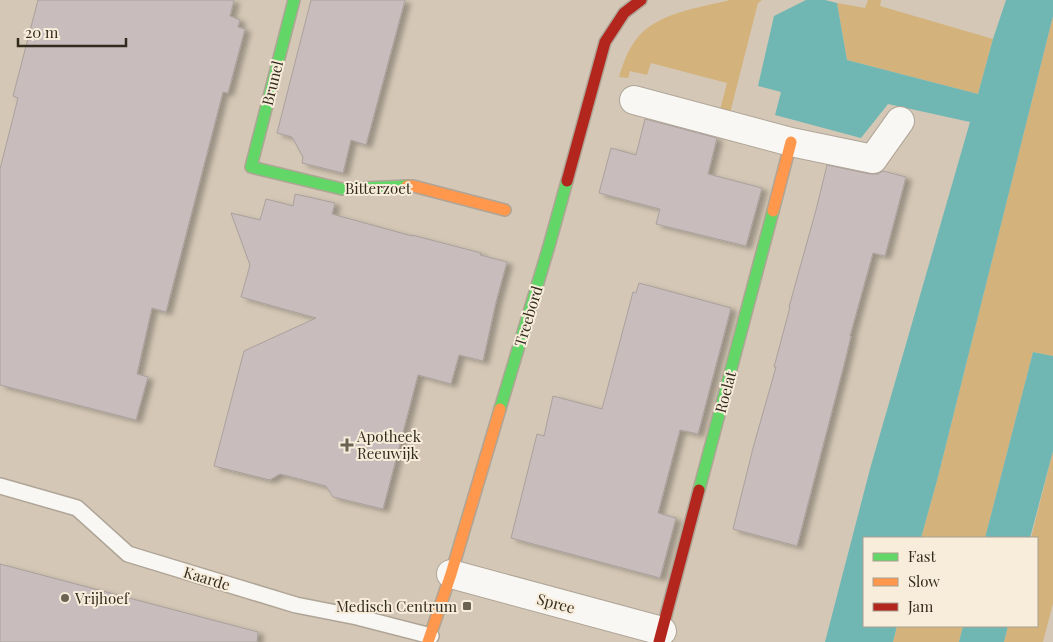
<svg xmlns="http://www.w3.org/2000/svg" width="1053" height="642" font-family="'Playfair Display',serif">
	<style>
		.green { fill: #d3b27b }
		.water { fill: #70b7b4 }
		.building { fill: #c8bdbc; stroke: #aaa09d; filter: url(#shadow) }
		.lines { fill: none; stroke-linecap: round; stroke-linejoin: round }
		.lane-casing { stroke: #afa597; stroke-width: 18 }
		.street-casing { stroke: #afa597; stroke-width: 30 }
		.fast-casing { stroke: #afa597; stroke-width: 14 }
		.slow-casing { stroke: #afa597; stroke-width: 14 }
		.jam-casing { stroke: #afa597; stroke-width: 14 }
		.lane { stroke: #f9f7f4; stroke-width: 15 }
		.street { stroke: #f9f7f4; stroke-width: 28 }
		.fast { stroke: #63d668; stroke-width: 11 }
		.slow { stroke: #ff974d; stroke-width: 11 }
		.jam { stroke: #b3261e; stroke-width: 11 }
		.poi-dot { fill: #6b6252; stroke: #f8eddb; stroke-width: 2 }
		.labels { text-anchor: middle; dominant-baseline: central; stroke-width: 4; stroke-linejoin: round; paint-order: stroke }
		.street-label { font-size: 15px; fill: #332b1d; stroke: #f8eddb }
		.poi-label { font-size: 15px; fill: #332b1d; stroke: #f8eddb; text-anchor: start }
	</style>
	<defs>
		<filter id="shadow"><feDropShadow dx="5.5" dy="3" stdDeviation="2.5" flood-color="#0004"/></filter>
	</defs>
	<rect width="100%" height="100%" fill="#d4c7b5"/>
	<path class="green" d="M730,0h32l-4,3 -28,110 -10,-3 7,-27 -76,-20 -4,12 -17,-4 -2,7 -9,-1c4,-13 8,-25 16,-36 19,-28 64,-33 95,-41z
		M868,0h13l-1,6 113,33 -15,55 -131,-34 -10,-57 28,5z
		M1053,16v340l-20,-4 -48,186h-64l17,-61z
		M1053,451v152l-10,39h-39l4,-16h29v-88h-6z
		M897,626h66l-4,16h-66z"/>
	<path class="water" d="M806,0h19l12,3 10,57 131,34 15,-55 13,-39h47v16l-115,461 -17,61h-57v88h33l-4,16h-68l45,-173 100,-347 -82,-18 -27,34 -86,-23 6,-23 -23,-6 16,-70z
		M1033,352l20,4v95l-23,87h-45z
		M963,626h45l-4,16h-45z"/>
	<path class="building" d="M38,0h196l-4,16 10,4 -2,7 7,2 -17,64 -5,-1 -57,220 -14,-4 -15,66 11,3 -12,43 -136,-35v-216l18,-71 -5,-2z
		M311,0h94l-39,145 -15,-5 -8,33 -41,-10 1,-6 -11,-20 -15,-4z
		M645,119l72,19 -9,36 54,14 -16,58 -90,-22 4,-15 -61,-16 12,-45 25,7z
		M827,165l43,9h8l5,-3 23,6 -21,79 -12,-3 -23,83h1l-7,29 -47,181 -64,-17 20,-81 23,-81h-2l16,-60h-1l27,-97z
		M295,194l40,9 -3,11 80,22v-1l69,18 -1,2 27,7 -11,40 -13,59 -24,-6 -8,29 -33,-9 -35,134 -50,-12 -7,-11 -46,-12 -10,6 -56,-14 30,-115 72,-33 -75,-21 9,-32 -19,-52 29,7 6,-21 27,7z
		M639,283l92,25 -33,126 -18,-4 -22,83 18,5 -16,60 -149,-40 26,-104 7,2 9,-40 49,13 31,-117 3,1z
		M0,564l258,68 -1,10h-257z"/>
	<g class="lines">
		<g class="lane-casing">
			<path id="lane" d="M0,486l77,22 51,46 168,51 61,12 74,19"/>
		</g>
		<g class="street-casing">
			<path id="street" d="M634,100l157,42 82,17 27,-38
				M451,574l211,57"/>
		</g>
		<g class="fast-casing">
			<path id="fast" d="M294,0l-43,167 91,22 65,-3
				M500,409l49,-163 18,-65
				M699,490l74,-279"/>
		</g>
		<g class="slow-casing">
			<path id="slow" d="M407,186h6l92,24
				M773,211l18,-69
				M428,642l23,-68 49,-165"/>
		</g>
		<g class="jam-casing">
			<path id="jam" d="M567,181l38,-139 19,-29 17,-13
				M659,642l40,-152"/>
		</g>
		<use href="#lane" class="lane"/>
		<use href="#street" class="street"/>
		<use href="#fast" class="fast"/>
		<use href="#slow" class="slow"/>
		<use href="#jam" class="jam"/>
	</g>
	<g class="poi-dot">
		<path d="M344.5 437.5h5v5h5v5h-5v5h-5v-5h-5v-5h5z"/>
		<circle cx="65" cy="598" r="5"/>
		<rect x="462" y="601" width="10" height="10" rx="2.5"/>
	</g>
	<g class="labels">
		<g class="street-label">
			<text transform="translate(272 83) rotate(-76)">Brunel</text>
			<text x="378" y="188">Bitterzoet</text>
			<text transform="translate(528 316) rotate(-73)">Treebord</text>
			<text transform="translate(725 392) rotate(-75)">Roelat</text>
			<text transform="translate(207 578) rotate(17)">Kaarde</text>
			<text transform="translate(556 603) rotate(15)">Spree</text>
		</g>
		<g class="poi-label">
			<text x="357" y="436">Apotheek<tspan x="357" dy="17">Reeuwijk</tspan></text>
			<text x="75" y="598">Vrijhoef</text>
			<text x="457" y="606" text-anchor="end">Medisch Centrum</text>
		</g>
	</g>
	<rect x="863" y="537" width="175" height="90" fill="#f8eddb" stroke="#a99f8f"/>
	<rect x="873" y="553" width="25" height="8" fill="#63d668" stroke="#a99f8f"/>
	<text x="908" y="562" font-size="15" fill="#332b1d">Fast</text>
	<rect x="873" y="578" width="25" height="8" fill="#ff974d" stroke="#a99f8f"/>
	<text x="908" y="587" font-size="15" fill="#332b1d">Slow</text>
	<rect x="873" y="603" width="25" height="8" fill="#b3261e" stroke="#a99f8f"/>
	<text x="908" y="612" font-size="15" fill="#332b1d">Jam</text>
	<path d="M18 38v8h108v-8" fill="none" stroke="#332b1d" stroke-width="2.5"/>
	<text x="25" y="38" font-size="15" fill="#332b1d" stroke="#f8eddb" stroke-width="4" paint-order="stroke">20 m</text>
</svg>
